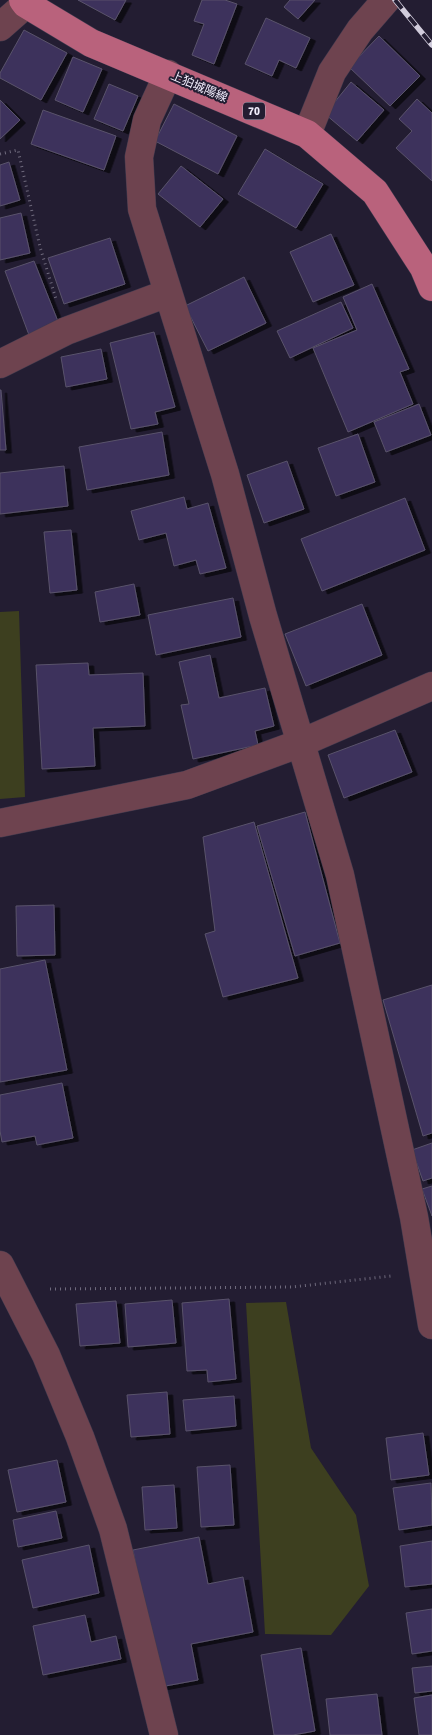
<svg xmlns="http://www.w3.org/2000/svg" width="432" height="1735" font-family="Signika,'Noto Sans JP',sans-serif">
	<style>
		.green { fill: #3d3f1f }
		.building { fill: #3e305c; stroke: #59536b; filter: url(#shadow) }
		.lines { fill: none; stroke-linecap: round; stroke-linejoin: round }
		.street-casing { stroke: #403a4e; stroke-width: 29 }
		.primary-casing { stroke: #403a4e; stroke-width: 29 }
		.path { stroke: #6e697c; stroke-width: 3; stroke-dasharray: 1 4; stroke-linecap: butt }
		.street { stroke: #6e434f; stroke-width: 28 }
		.primary { stroke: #b9627c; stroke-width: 28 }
		.rail-casing { stroke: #d1ccdc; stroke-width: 5.5 }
		.rail { stroke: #231d32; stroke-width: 4; stroke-dasharray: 11; stroke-linecap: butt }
		.labels { text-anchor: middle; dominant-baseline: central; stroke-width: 4; stroke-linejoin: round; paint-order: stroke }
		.shield { fill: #231d32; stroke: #b3afbf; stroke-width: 1 }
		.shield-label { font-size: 11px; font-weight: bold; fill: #f1edfc }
		.street-label { font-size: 12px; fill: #f1edfc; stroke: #231d32 }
	</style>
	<defs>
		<filter id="shadow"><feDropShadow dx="5.5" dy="3" stdDeviation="0" flood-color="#0009"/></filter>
	</defs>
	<rect width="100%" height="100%" fill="#231d32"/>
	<path class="green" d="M19,611l6,186 -25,2v-187z
		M286,1302l25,146 45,67 13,71 -38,49 -66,-1 -19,-331z"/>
	<path class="building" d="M78,0h48l-11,20z
		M202,0h23l12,4 -23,60 -22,-9 12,-31 -10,-3z
		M290,0h25l-17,19 -14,-12z
		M266,18l44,20 -14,30 -17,-8 -7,16 -27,-12z
		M24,30l43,23 -26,47 -41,-22v-5z
		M379,36l41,40 -30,30 -41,-39z
		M73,57l29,12 -19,43 -28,-12z
		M351,82l33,28 -27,31 -32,-27z
		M109,84l29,12 -15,35 -29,-12z
		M417,99l15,14v68l-36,-33 16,-17 -13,-12z
		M0,100l20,20 -20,19z
		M174,104l63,32 -19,38 -63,-33z
		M43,110l73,26 -12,34 -73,-26z
		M265,149l58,35 -27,44 -58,-34z
		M9,162l11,38 -20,6v-41z
		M181,166l42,33 -23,28 -42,-33z
		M21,213l9,40 -30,7v-42z
		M331,234l23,51 -41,17 -23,-50z
		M110,238l15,46 -61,20 -16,-46z
		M34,261l25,63 -30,11 -24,-64z
		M244,277l22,46 -58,28 -23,-45z
		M372,284l37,85 -9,3 13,32 -65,28 -35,-84 44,-18 -14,-33z
		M341,302l12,26 -63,30 -13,-27z
		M154,332l21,75 -20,5 3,12 -27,5 -21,-86z
		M101,349l6,30 -41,8 -5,-30z
		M0,390h1l5,60h-6z
		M419,404l12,31 -45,17 -12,-30z
		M162,432l7,43 -82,15 -8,-43z
		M358,434l17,48 -39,14 -18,-48z
		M287,461l17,48 -40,14 -17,-48z
		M64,466l4,40 -68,8v-41z
		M184,497l3,12 21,-6 18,65 -26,6 -4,-14 -22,6 -8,-33 -27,7 -8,-29z
		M405,498l20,52 -103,41 -21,-52z
		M71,530l6,60 -27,3 -6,-61z
		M134,584l6,31 -40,7 -5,-30z
		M233,598l8,39 -85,18 -8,-40z
		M362,604l20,51 -76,31 -21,-52z
		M210,655l9,43 46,-10 9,38 -19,5 3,14 -65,14 -12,-54 8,-1 -10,-42z
		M88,663l1,12 54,-2 2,53 -52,2 2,38 -53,3 -6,-104z
		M395,730l17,42 -68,26 -16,-43z
		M305,812l35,131 -45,13 -38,-130z
		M254,822l44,156 -75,19 -18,-63 10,-3 -12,-94z
		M54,905l1,50 -38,1 -1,-50z
		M45,960l22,110 -67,12v-113z
		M432,985v148l-9,3 -40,-136z
		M62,1083l11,55 -36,7 -2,-9 -33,6 -2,-11v-36z
		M432,1143v35l-9,3 -11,-31z
		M432,1186v30l-10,-27z
		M229,1299l7,80 -28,3 -1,-12 -20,1 -5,-68z
		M172,1300l4,43 -48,4 -3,-43z
		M116,1301l4,42 -40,3 -4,-42z
		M167,1392l3,42 -39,3 -4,-42z
		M234,1396l2,30 -50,5 -3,-31z
		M423,1433l6,42 -38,5 -5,-42z
		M57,1460l9,42 -49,10 -9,-42z
		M230,1465l4,60 -33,2 -4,-60z
		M431,1483l1,42 -33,5 -6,-42z
		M174,1485l3,43 -32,2 -3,-43z
		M56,1511l6,27 -44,9 -5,-27z
		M199,1537l9,47 35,-7 10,55 -62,12 7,36 -38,7 -27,-137z
		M432,1541v43l-27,3 -5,-41z
		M89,1545l10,48 -66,15 -11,-48z
		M432,1609v42l-20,3 -6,-41z
		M85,1615l6,27 25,-6 5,23 -78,16 -10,-49z
		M301,1648l14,83 -22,4h-19l-13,-80z
		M432,1666v25l-17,2 -3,-25z
		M377,1694l5,41h-52l-4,-36z
		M432,1695v40h-13l-5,-37z"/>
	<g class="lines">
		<g class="street-casing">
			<path id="street" d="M0,27l26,-23
				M168,74l-21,46 -8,37 3,52 83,265 38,142 77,259 74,342 18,108
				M307,134l25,-62 28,-42 26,-30
				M0,364l66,-33 102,-38
				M0,823l187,-38 114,-42 131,-57
				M0,1265l46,90 34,82 33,92 51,206"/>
		</g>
		<g class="primary-casing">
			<path id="primary" d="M23,0l3,4 65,39 216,91 68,58 49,76 8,19"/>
		</g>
		<path class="path" d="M0,154l18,-4 22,97 16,52
			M50,1289l242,-2 99,-11"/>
		<use href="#street" class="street"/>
		<use href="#primary" class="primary"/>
		<g class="rail-casing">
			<path id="rail" d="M395,0l37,45"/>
		</g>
		<use href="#rail" class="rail"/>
	</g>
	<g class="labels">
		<rect class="shield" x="243" y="102.5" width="22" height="17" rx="4"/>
		<g class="shield-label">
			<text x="254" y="111">70</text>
		</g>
		<g class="street-label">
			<text transform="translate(199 87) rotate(23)">上狛城陽線</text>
		</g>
	</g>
</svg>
